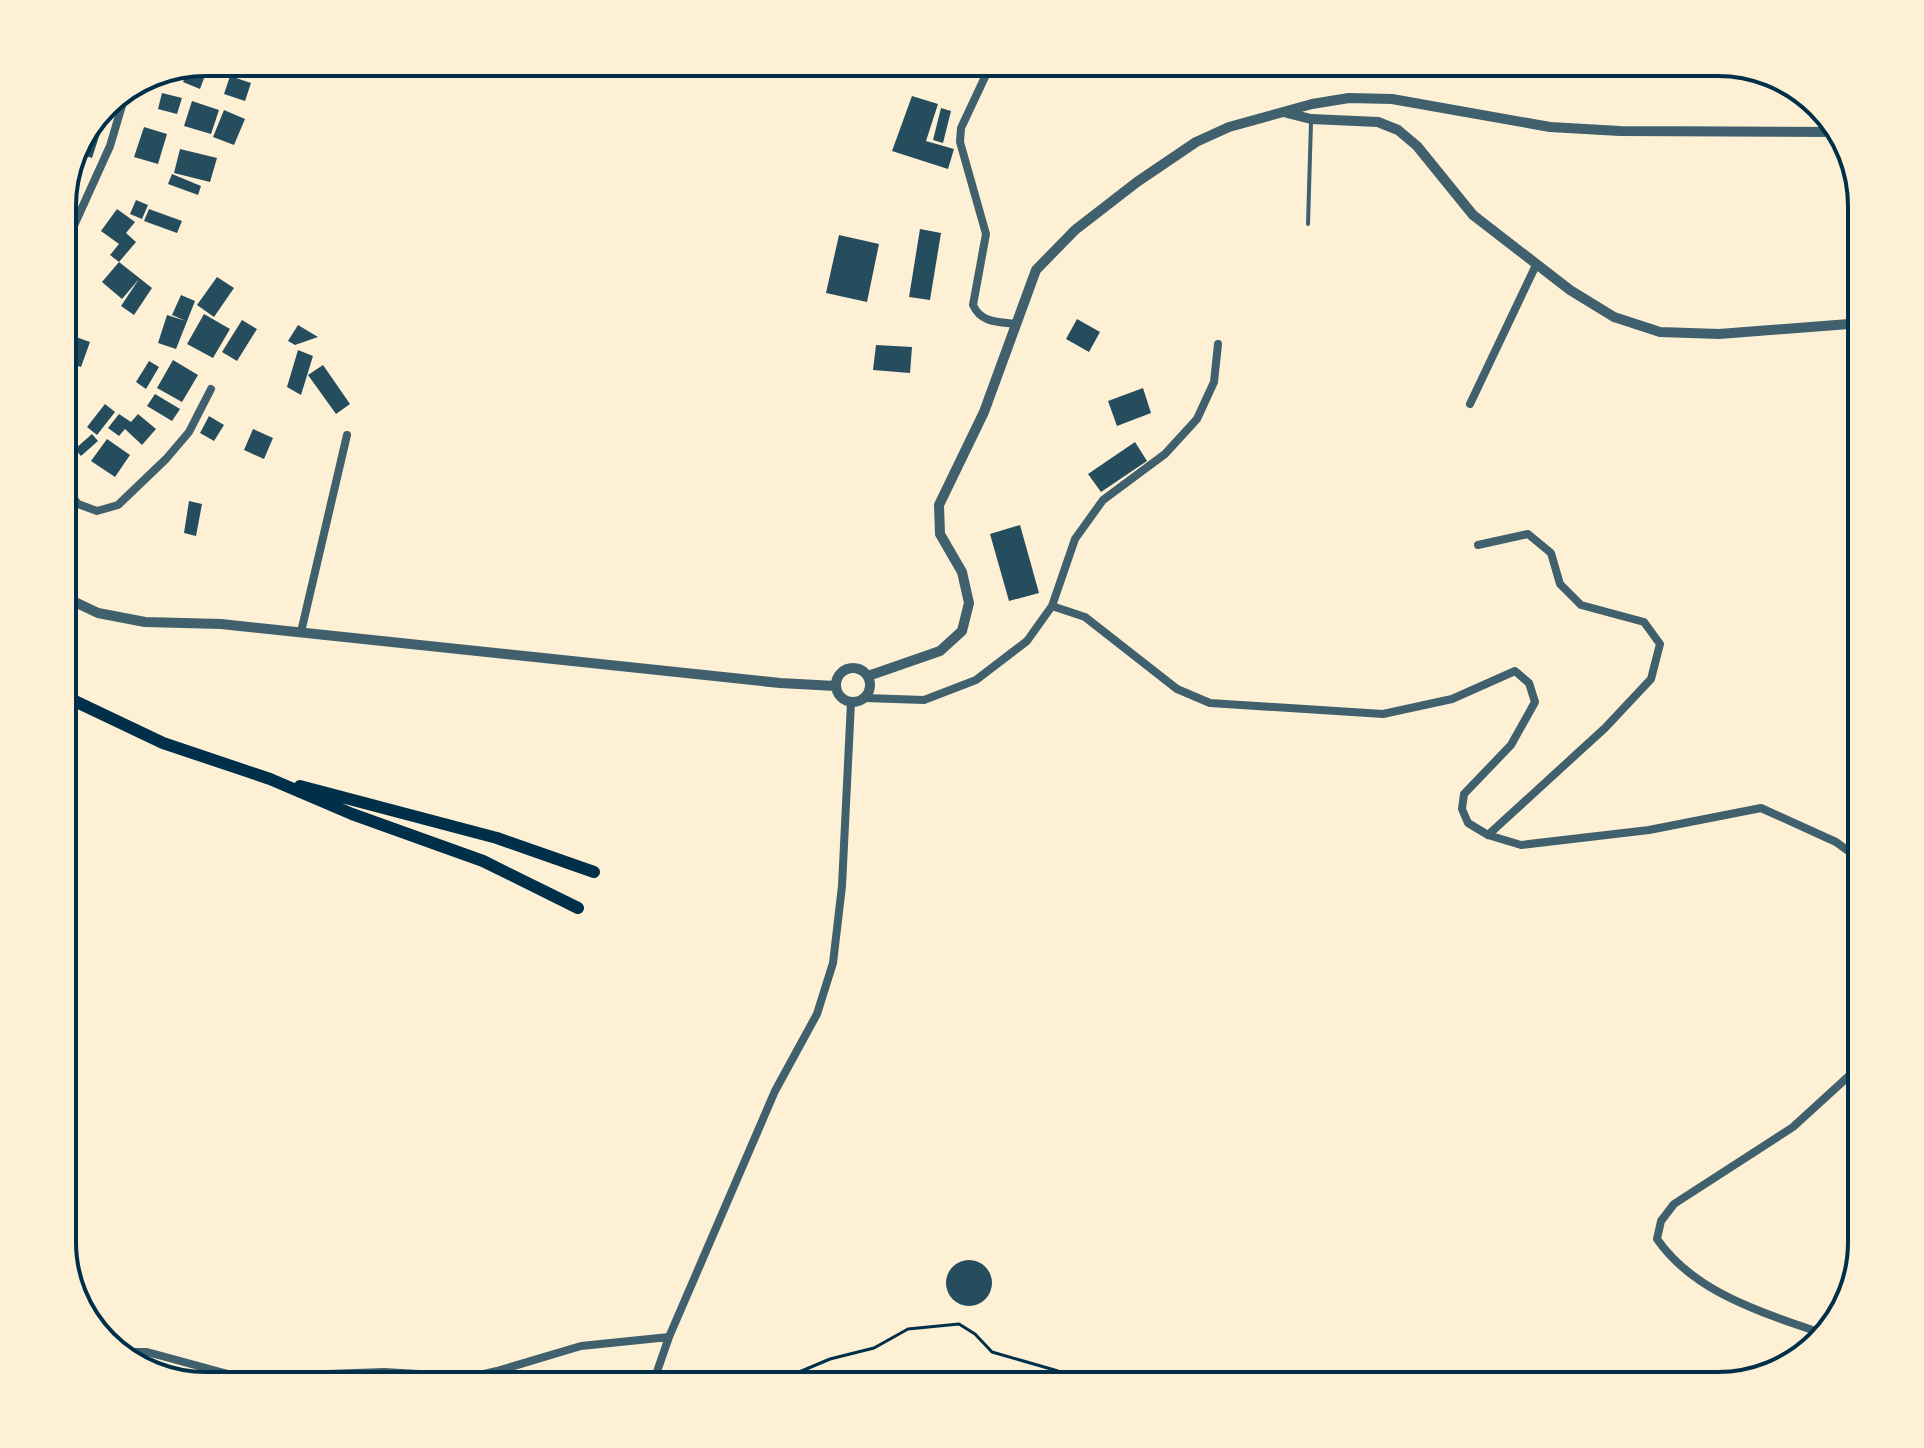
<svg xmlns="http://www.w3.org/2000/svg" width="1924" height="1448" font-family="'Space Grotesk',sans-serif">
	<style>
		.building { fill: #264d5e }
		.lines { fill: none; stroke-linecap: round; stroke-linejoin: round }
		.path { stroke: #003049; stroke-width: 3 }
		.service { stroke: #3f606c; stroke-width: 4 }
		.minor { stroke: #3f606c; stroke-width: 8 }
		.tertiary { stroke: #3f606c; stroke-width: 10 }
		.primary { stroke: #003049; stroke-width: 12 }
		.rim { fill: none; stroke: #003049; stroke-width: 4 }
	</style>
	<rect width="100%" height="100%" fill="#fdf0d5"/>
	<path class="building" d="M206,62h4l-10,27 -17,-7 5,-13z
		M230,76l21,7 -6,18 -21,-7z
		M162,93l20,5 -5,16 -19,-5z
		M912,96l26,8 -12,37 28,8 -6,20 -56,-18z
		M192,101l27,9 -8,24 -27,-8z
		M941,108l10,3 -8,32 -10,-3z
		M101,110l6,2 -15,46 -15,-5 6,-19z
		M224,110l21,9 -11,26 -21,-8z
		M144,127l23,7 -9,30 -24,-7z
		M180,149l37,9 -7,24 -36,-9z
		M172,174l29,12 -3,9 -30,-11z
		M136,200l12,5 -6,14 -12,-5z
		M117,209l18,13 -9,11 10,9 -17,20 33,26 -18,27 -13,-9 18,-27 -17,20 -20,-17 17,-20 -9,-7 9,-11 -18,-13z
		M149,209l33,12 -5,12 -33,-12z
		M920,229l21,4 -11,67 -21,-3z
		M839,235l40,9 -12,58 -41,-9z
		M217,277l17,11 -20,29 -17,-12z
		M181,295l14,6 -19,48 -18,-6 9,-28 19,6 -14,-6z
		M204,314l26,15 -17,29 -26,-14z
		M1077,319l23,13 -11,20 -23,-13z
		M242,320l15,9 -20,32 -15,-9z
		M298,325l20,12 -23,8 -7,-4z
		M62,332l28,10 -9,25 -19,-6z
		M876,345l36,2 -2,26 -37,-3z
		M298,350l15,6 -12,39 -14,-8z
		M173,360l25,15 -16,27 -25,-14z
		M149,361l10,6 -13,22 -10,-7z
		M323,365l27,39 -14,10 -28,-39z
		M1143,388l8,25 -34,13 -9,-25z
		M155,394l25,15 -8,12 -25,-15z
		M105,404l10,8 -18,23 -10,-8z
		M119,414l12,8 7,-8 18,15 -14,16 -17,-16 -6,7 -11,-8z
		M209,416l15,9 -10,16 -14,-8z
		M253,429l20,9 -9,21 -20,-9z
		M92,434l6,7 -17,15 -6,-7z
		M107,439l23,16 -15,22 -24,-16z
		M1135,442l12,19 -46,31 -13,-18z
		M189,501l13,3 -6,32 -12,-3z
		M1020,525l19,68 -30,8 -19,-67z
		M946 1283a23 23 0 1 1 46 0a23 23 0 1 1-46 0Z"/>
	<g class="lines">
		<path class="path" d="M766,1386l64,-27 44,-11 34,-19 51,-5 16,10 17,18 66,19 29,15"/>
		<path class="service" d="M1308,224l3,-102"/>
		<path class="minor" d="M992,62l-31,66 -1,14 26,92 -13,71c8,18 25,17 43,19
			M62,252l48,-106 16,-54
			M1470,404l66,-139
			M62,484l16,20 19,7 21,-6 48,-46 23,-27 22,-43
			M1478,545l50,-11 23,19 9,31 21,21 63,17 16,22 -9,35 -46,49 -117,107
			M1052,606l23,-67 28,-39 62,-46 32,-35 17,-37 4,-38
			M301,632l46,-197
			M865,698l59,2 52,-20 51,-39 25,-35 33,11 92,72 33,14 173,11 69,-15 63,-28 14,12 6,19 -24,43 -47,49 -2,15 6,14 20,12 33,10 128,-15 112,-22 75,34 26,19
			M1826,1335c-60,-22 -130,-40 -169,-96l4,-18 13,-17 119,-77 69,-63
			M123,1358l7,-6h17l92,25 145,-5 87,5 26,-6 84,-25 88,-9
			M652,1386l17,-49 106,-246 42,-77 16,-51 9,-77 9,-184"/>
		<path class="tertiary" d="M1287,113l24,6 67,3 20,8 19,16 56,69 97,75 44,27 46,15 59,2 143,-11
			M62,596l36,17 47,9 76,2 559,59 55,3
			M836 685a17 17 0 1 1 34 0a17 17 0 1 1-34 0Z
			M868,676l72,-25 22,-20 7,-28 -7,-31 -22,-38 -1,-29 45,-93 52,-142 39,-40 62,-48 59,-40 33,-15 83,-23 37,-6 43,1 158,28 70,4 219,1"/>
		<path class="primary" d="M62,695l101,48 107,36 82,35 131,47 95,47
			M300,786l197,52 97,34"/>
	</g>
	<path d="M0 0H1924V1448H0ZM206 76H1718A130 130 0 0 1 1848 206V1242A130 130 0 0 1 1718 1372H206A130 130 0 0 1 76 1242V206A130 130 0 0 1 206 76Z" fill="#fdf0d5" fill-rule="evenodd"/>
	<path class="rim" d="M206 76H1718A130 130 0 0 1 1848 206V1242A130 130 0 0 1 1718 1372H206A130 130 0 0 1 76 1242V206A130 130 0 0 1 206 76Z"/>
</svg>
